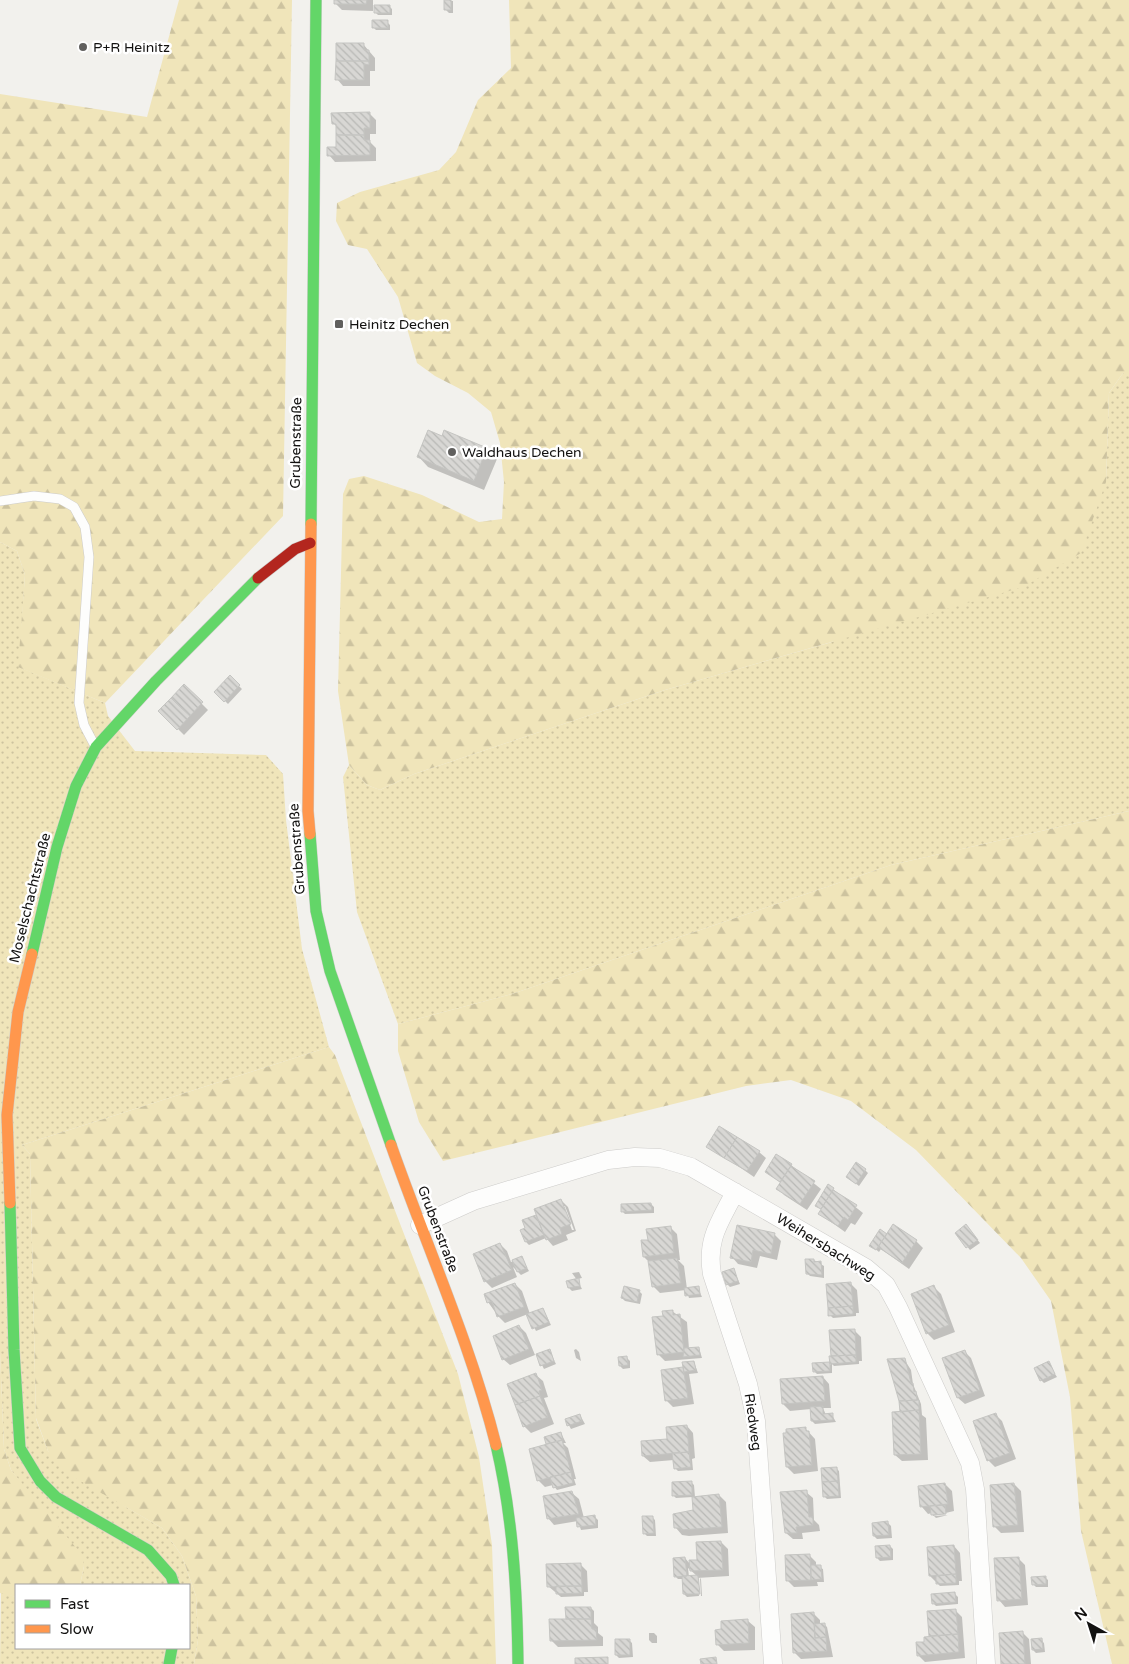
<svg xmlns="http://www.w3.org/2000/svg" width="1129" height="1664" font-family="'Varela Round',sans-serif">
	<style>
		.green { fill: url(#green-dots) }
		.forest { fill: url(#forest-firs) }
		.shadow { fill: #0003; fill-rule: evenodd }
		.building { fill: url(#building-back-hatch); stroke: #c5c5c2 }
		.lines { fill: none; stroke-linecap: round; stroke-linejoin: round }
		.lane-casing { stroke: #cdccca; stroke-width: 10 }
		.street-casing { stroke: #cdccca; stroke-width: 19 }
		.fast-casing { stroke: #cdccca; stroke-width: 12 }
		.slow-casing { stroke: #cdccca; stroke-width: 12 }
		.jam-casing { stroke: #cdccca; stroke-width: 12 }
		.lane { stroke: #fdfdfc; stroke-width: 9 }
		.street { stroke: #fdfdfc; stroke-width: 18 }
		.fast { stroke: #63d668; stroke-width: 11 }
		.slow { stroke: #ff974d; stroke-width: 11 }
		.jam { stroke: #b3261e; stroke-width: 11 }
		.poi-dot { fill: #61605e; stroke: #fff; stroke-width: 2 }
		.labels { text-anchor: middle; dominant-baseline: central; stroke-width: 5; stroke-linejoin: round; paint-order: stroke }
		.poi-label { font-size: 14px; fill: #131211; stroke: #fff; text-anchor: start }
		.street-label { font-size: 14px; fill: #131211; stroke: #fff }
	</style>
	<defs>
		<pattern id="green-dots" width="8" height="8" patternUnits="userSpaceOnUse" patternTransform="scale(1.25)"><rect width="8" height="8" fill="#f0e5ba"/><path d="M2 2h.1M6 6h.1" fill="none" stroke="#cdc39f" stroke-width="1.8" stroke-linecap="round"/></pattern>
		<pattern id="forest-firs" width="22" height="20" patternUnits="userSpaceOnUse" patternTransform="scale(1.25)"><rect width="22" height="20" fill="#f0e5ba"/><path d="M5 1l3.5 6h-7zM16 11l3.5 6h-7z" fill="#cdc39f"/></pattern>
		<pattern id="building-back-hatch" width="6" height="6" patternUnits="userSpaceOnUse" patternTransform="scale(1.25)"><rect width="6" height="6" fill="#d8d7d4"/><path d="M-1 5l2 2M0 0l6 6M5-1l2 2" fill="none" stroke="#b8b8b5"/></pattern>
	</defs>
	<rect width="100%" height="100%" fill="#f2f1ed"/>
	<path class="green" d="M1123,373h6v438l-238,54 -379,129 -114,30 -41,-112 -14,-135 6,-12 18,20 13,5 34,-16 251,-84 167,-48 274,-161 3,-88z
		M0,542l17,9 8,24 -6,92 86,36 3,13 27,35 131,4 17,19 3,46 16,129 27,98 -307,98 8,9 6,265 12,32 78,56 36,21 20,28 14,40 2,44 -4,24h-194l1,-72 15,5v51h173v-63h-109l4,-19 -73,-96 -7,-21 -4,-97z"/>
	<path class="forest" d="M179,0h113l-9,516 -178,187 -87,-36 7,-92 -8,-24 -17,-9v-448l147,23z
		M509,0h620v373h-6l-14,20 -3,89 -25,71 -58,34 -358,103 -251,84 -34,16 -13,-5 -18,-20 -11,-74 5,-197 6,-15 15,-3 58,19 57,27 23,-3 2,-37 -4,-39 -9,-31 -23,-19 -33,-17 -18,-13 -19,-66 -31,-48 -19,-4 -12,-24 1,-18 23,-11 79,-22 17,-18 22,-52 33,-32z
		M1129,811v853h-17l-31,-133 -11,-134 -19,-96 -30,-43 -105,-108 -65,-49 -60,-21 -45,6 -303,75 -24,-39 -21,-71v-27l114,-30 379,-129z
		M329,1047l6,8 123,319 21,83 13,88 4,119h-302l4,-24 -2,-44 -14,-40 -20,-28 -97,-56 -17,-21 -12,-33 -6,-264 -8,-9z
		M0,1352l4,97 7,21 71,85 2,11 -4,19h-64v12l-16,-4z"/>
	<path class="shadow" d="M335,0h38v11l-31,-1 -7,-7z
		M445,0l8,1v12h-4l-3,-3z
		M389,6l3,3v6h-14l-3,-3z
		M387,22l3,3v5h-14l-3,-3z
		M363,44l12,14v13h-5v15h-27l-6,-7z
		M369,113l7,7v14h-6v8l6,6v13l-41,1 -6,-7 9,-7 -1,-21 -4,-4z
		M445,432l42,17 10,10 -13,31 -56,-23 -10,-11 24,-18z
		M230,677l12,12 -14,15 -12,-12z
		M184,686l24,24 -24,25 -24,-24z
		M759,1152l7,6 -12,19 -25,-17z
		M791,1165l30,24 -14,21 -23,-15 -6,-7 3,-5 -15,-11z
		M865,1170l3,3 -9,13 -8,-6z
		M829,1186l34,27 -8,12 -4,-2 -6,9 -25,-18 2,-4 -2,-2z
		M561,1200l7,7 8,24 -10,4 2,5 -15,6 -7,-8 -17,7 -3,-3 1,-13 9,-13 3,4zM563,1206h2l9,24h-2z
		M651,1204l3,3v6l-29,1 -3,-3z
		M671,1228l6,6 3,26h-2l6,6 3,23 11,-1 4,9 -13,1 -3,-8 -26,3 -7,-7 -3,-23 -6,-6z
		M969,1229l11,14 -10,7 -14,-17z
		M886,1234l30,7 7,7 -14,21 -28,-20 -2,3 -5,-4z
		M775,1235l6,6 -4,19 -17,-4 -3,12 -19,-4 -6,-7z
		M500,1244l7,7 4,11 10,-5 8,14 -8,4 -8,-8 4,10 -25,11 -7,-7z
		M814,1260l10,6v12l-14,-2 -3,-3z
		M734,1270l6,14 -10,3 -3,-3z
		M579,1272l3,6 -5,1 5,10 -10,2 -3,-3 8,-8 -5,-7z
		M515,1284l7,7 8,23 13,-5 8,16 -15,6 -8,-17 -23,9 -7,-7 -10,-14z
		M851,1284l6,6 2,23h-3v3l-23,2 -3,-3z
		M934,1287l7,7 14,38 -21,8 -7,-7z
		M639,1291l3,3 -2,10 -15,-3 -3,-3z
		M672,1311l15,11 2,27 10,-1 3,10 -37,3 -7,-7z
		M519,1326l7,7 9,22 -25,10 -7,-6z
		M854,1330l7,7 1,24h-3v3l-25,2 -2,-2v9l-15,1 -3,-3 15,-8 2,2v-8z
		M576,1349l3,3 2,9 -5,-3 -2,-8z
		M549,1350l7,14 -12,5 -7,-14z
		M964,1351l7,7 14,38 -20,8 -7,-6z
		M627,1358l3,3v7l-7,1 -3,-3z
		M904,1359l7,11 2,14 8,20 1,11 4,3 2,42 -26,1 -7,-6 8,-42 -3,-12z
		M694,1362l4,11 -9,1 5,30 -21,3 -7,-7 -4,-29 22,-3z
		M1048,1363l9,14 -13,6 -3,-3z
		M536,1375l7,6 5,16 -4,1 10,26 -23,9 -7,-7z
		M823,1377l6,7 2,24h-8l3,7h6l4,7 -21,2 -3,-3 -1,-12 -21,2 -7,-7z
		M995,1414l7,7 14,38 -21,8 -7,-7z
		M580,1415l5,9 -14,5 -5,-9z
		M687,1426l6,7 2,25 -3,1 1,11 -15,1 -3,-3 -1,-8 -24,2 -7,-6z
		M805,1428l10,11 3,32 -24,3 -7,-7z
		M561,1433l5,10h-3l5,5 8,31h-2l2,6 -19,5 -4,-5 -8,2 -7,-7 9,-36z
		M836,1468l3,3 2,27 -14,1 -3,-3z
		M691,1482l3,3 1,12 24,-2 7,7 2,31 -39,3 -7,-1 -6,-7 18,-16 -1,-15 -17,1 -3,-3z
		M945,1484l7,7 2,20 -21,5 -1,-3 -4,1 -6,-7 -2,-20z
		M1014,1484l7,7 3,41 -23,1 -6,-6z
		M806,1492l7,6 1,22 5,5 1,6 -18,2 1,6h-10l-7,-6z
		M572,1493l7,6 5,19 11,-1 3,3v8l-17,2 -3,-9 -24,4 -6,-7z
		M948,1515l-12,3 -2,-2z
		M652,1517l3,3 1,16h-9l-3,-3z
		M888,1523l3,3 1,12 -15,1 -3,-3z
		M721,1542l7,7 1,27 -32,2 2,18 -12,1 -3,-3 -1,-15h-5l-3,-3 10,-18 5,6 8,-3zM688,1568l9,8 -8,1z
		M890,1546l3,3v11l-13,1 -3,-3z
		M954,1546l6,7 2,28h-3v4l-19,1 -10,-10z
		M809,1555l7,7v4l7,3 1,13h-7l1,4 -24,1 -6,-6z
		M1018,1558l7,7 3,40 -23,2 -6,-7z
		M580,1564l7,7 1,21h-4v4l-23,1 -13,-11z
		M1045,1577l3,3v7h-12l-3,-3z
		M700,1578l1,1 1,17h-1z
		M955,1594l3,3v7l-22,2 -3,-3z
		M591,1608l3,3v12l4,4v6l5,4v9l-45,1 -7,-7z
		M955,1610l7,7 3,41 -40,4 -7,-7 12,-18 -1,-25z
		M813,1613l7,7v5l4,-1 3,3 6,30 -32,2 -7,-7z
		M748,1621l7,6v23l-31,1 -7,-7z
		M649,1633h5l3,3v7h-5l-3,-3z
		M1023,1633l6,6 2,25h-29z
		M629,1640l3,3 1,14 -14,1 -3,-3z
		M1041,1640l3,3 1,9 -9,1 -3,-3z"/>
	<path class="building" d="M334,0h33l-1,4h-32z
		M444,0h7v10h-7z
		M374,5h16v8h-16z
		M372,20h16v8h-16z
		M336,43h28v7h5v11h-33z
		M336,61h33v4l-5,-1v16h-29z
		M370,112v16h-6v7h-28v-11h-4l-1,-11z
		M336,135h28v5h6v15l-43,1v-9h9z
		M428,430l14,6 2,-6 43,18 -13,33 -57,-24z
		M230,675l10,10 -16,17 -10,-10z
		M184,684l19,18 -13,14 -19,-18z
		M171,698l19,18 -13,14 -19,-19z
		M719,1126l18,11 -13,21 -18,-11z
		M737,1137l23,14 -13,20 -23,-13z
		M776,1154l16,10 -12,18 -15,-10z
		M856,1162l10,7 -10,15 -10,-7z
		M791,1166l24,15 -15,23 -24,-15z
		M828,1184l6,4 -13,21 -6,-3z
		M833,1190l24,15 -9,15 -4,-3 -6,9 -20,-12z
		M561,1199l10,25 -11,4 2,6 -16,6 -12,-31z
		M651,1203l1,7 -31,2v-8z
		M536,1215l8,20 -19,7 -5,-12 5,-2 -3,-8z
		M893,1224l24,16 -15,23 -24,-16z
		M966,1224l12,16 -12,8 -11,-15z
		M737,1225l38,8 -4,21 -18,-4 -2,12 -21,-4z
		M671,1226l3,27 -31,4 -2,-17h7l-2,-11z
		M880,1229l7,5 -11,16 -7,-4z
		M500,1243l12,27 -28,12 -11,-28z
		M522,1256l5,12 -10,4 -5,-12z
		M677,1258l4,25 -29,4 -4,-26z
		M805,1259h9v3l7,-1 1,14 -16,-1z
		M734,1268l4,13 -12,4 -4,-13z
		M579,1278l1,8 -12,2 -2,-7z
		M851,1282l2,24 -25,2 -2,-24z
		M515,1283l9,24 -27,10 -5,-16 -5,2 -3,-9z
		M934,1285l15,40 -23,9 -15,-40z
		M624,1286l16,4 -3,12 -16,-4z
		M699,1286l1,8 -15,2 -1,-8z
		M853,1306v8l-25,2v-8z
		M543,1308l6,14 -17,7 -6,-15z
		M673,1310v5l7,-1 4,38 -27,3 -5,-38 11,-1 -1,-5z
		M519,1325l10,24 -27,11 -9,-24z
		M855,1329l1,26 -25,1 -2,-26z
		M699,1347l1,8 -17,2 1,-9z
		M550,1349l4,12 -14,5 -4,-12z
		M965,1350l15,40 -23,8 -15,-40z
		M856,1355v7l-26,2 -1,-8z
		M627,1356l1,9 -9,1 -1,-9z
		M905,1358l6,25h2l1,9 2,-1 1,9 -18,1 -12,-42z
		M694,1361l2,9 -12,2 -2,-10z
		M1049,1361l6,13 -15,7 -6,-13z
		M830,1362v9l-17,1 -1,-9z
		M683,1367l5,31 -23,3 -4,-31z
		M536,1373l6,17 -3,1 1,5 -25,9 -8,-21z
		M823,1376l2,25 -43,3 -2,-25z
		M540,1396l8,21 -25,10 -8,-22z
		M919,1400v10l-19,2 -1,-11z
		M823,1406v8l10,-1v7l-22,1 -1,-14z
		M919,1410l2,44 -27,1 -2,-43z
		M996,1413l14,40 -23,8 -14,-40z
		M580,1414l2,7 -15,5 -2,-7z
		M687,1425l2,27 -47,4 -1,-15 26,-2 -1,-12z
		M806,1427v4h3l3,34 -26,2 -3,-34h3v-4z
		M561,1432l2,8 -17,4 -2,-7z
		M562,1440l9,32 -34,9 -8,-32z
		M689,1452l2,15 -17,2 -2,-16z
		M837,1467l1,14 -16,1 -1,-14z
		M571,1472l2,11 -20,5 -3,-11z
		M692,1481v14l-20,1v-14z
		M838,1481l1,15 -16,1 -1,-15z
		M945,1483l3,21 -28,3 -2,-21z
		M1014,1483l4,42 -25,2 -3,-42z
		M807,1490l2,27h4v8l-17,2 1,6h-12l-5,-41z
		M572,1491l7,23 -32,5 -4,-23z
		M719,1494l3,33 -41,3v-2h-7l-1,-14 20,-4 -1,-13z
		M945,1505l1,9 -15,1 -1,-9z
		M595,1515l1,10 -19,2 -1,-9z
		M642,1516h11l1,17 -11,1z
		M888,1521l1,14 -16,1 -1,-13z
		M721,1541l2,29 -33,1 -1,-11h8l-1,-18z
		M890,1545l1,12 -15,1 -1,-12z
		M954,1545l2,29 -27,2 -2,-29z
		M810,1554l1,26 -25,1 -1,-26z
		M685,1557l2,19 -13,1 -1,-19z
		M1019,1557l3,42 -25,2 -3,-43z
		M581,1563l1,23 -35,1 -1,-23z
		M811,1565h10l1,14 -11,1z
		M956,1574v9l-20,1v-8z
		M698,1575l2,19h-17l-1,-18z
		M1046,1576v8l-14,1 -1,-8z
		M556,1586h26v7l-26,1z
		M955,1592l1,10 -24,2 -1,-10z
		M565,1607h26v12h-25z
		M956,1609l2,25 -29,2 -2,-25z
		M814,1612l1,26 11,-1 1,14 -34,2 -2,-39z
		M549,1619h42l1,10h4l1,11 -47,1z
		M748,1619l1,24 -33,2 -1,-15 6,-1v-8z
		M825,1623l1,14 -11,1 -1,-14z
		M1023,1631l2,33h-24l-2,-31z
		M958,1634l1,18 -42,4 -1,-14h8v-5z
		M1042,1638l1,11 -11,1 -1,-11z
		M615,1639h15v16h-15z
		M608,1657v7h-33v-6z
		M716,1657l1,7h-16l-1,-5z"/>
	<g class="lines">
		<g class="lane-casing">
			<path id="lane" d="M0,501l34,-5 26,3 14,8 11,20 4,30 -10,146 5,22 11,21"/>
		</g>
		<g class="street-casing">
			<path id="street" d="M735,1192c-15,30 -29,47 -23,82l36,110 8,37 17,243
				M420,1225l53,-24 135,-41 27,-3 25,1 31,9 175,101 20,17 12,22 72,156 5,26 11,175"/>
		</g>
		<g class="fast-casing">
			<path id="fast" d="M311,524l5,-524
				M310,834l6,77 14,60 61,174
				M32,954l25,-107 19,-61 20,-39 60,-66 102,-103
				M10,1203l4,147 6,98 20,33 16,16 92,53 23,26 3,9
				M496,1445c17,72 21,145 22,219
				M169,1664l3,-16"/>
		</g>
		<g class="slow-casing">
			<path id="slow" d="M310,834l-2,-23 3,-287
				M391,1145c35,100 79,197 105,300
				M10,1203l-3,-88 11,-103 14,-58"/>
		</g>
		<g class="jam-casing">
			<path id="jam" d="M258,578l37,-29 15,-6"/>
		</g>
		<use href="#lane" class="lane"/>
		<use href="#street" class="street"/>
		<use href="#fast" class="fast"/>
		<use href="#slow" class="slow"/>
		<use href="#jam" class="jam"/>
	</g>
	<g class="poi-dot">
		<circle cx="83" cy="47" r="5"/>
		<rect x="334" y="319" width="10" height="10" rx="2.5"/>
		<circle cx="452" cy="452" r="5"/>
	</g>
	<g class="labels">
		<g class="poi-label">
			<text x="93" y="47">P+R Heinitz</text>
			<text x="349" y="324">Heinitz Dechen</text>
			<text x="462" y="452">Waldhaus Dechen</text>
		</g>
		<g class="street-label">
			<text transform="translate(296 443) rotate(-89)">Grubenstraße</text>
			<text transform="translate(297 849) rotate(-94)">Grubenstraße</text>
			<text transform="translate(30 898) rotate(-76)">Moselschachtstraße</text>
			<text transform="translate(438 1229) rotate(69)">Grubenstraße</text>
			<text transform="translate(826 1247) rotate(32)">Weihersbachweg</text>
			<text transform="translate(753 1422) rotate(82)">Riedweg</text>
		</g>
	</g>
	<rect x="15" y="1584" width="175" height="65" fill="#ffffff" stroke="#a1a0a0"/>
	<rect x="25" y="1600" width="25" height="8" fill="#63d668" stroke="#a1a0a0"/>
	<text x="60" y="1609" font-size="15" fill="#131211">Fast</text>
	<rect x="25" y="1625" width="25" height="8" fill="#ff974d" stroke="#a1a0a0"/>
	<text x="60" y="1634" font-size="15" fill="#131211">Slow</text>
	<g transform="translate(1089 1624) rotate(321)" stroke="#ffffff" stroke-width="4" paint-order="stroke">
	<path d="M0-4L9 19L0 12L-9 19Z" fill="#131211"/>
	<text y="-8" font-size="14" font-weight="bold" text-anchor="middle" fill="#131211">N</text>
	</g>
</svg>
